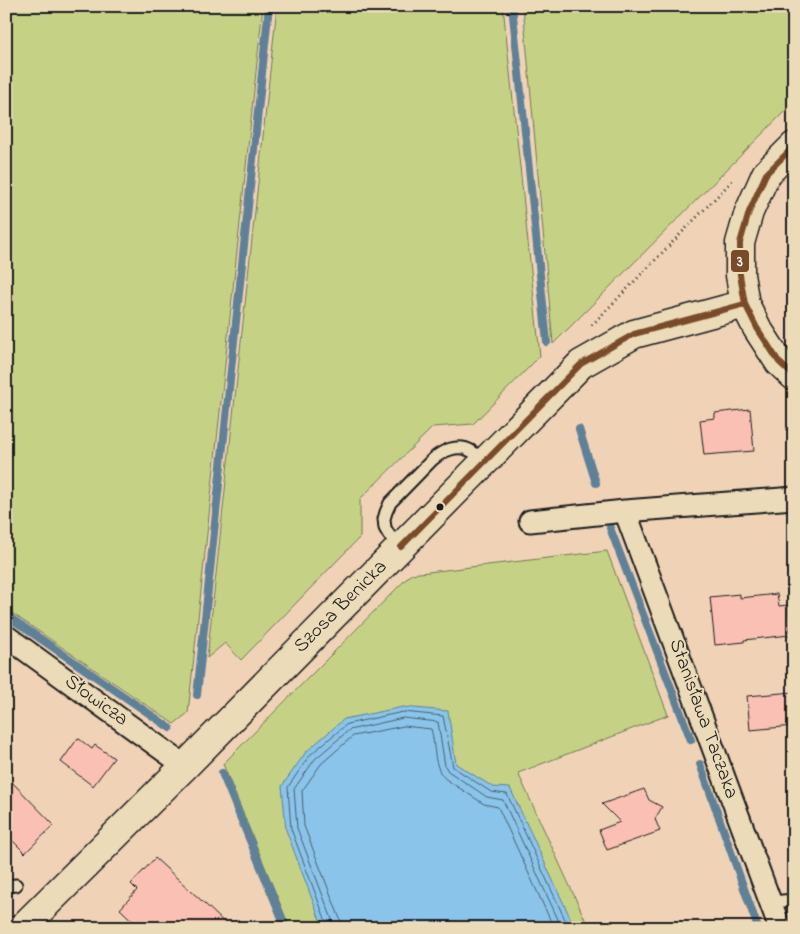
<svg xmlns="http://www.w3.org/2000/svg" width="800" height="934" font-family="'Indie Flower',sans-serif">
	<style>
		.green { fill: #c5d286; stroke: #707751 }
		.water { fill: #8bc4ea; stroke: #5f8198 }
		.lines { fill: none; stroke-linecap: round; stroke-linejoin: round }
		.shore { stroke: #485f6e; stroke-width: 1 }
		.stream { stroke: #5f8198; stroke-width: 8 }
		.building { fill: #fbc0b4; stroke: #1c1c1c }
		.lane-casing { stroke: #1c1c1c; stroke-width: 15 }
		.street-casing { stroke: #1c1c1c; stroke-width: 25 }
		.secondary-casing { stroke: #1c1c1c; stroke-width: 31 }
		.path { stroke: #1c1c1c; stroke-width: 3; stroke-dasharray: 1 4; stroke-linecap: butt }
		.lane { stroke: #ecdbb8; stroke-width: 11 }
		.street { stroke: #ecdbb8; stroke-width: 21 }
		.secondary { stroke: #ecdbb8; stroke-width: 28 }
		.bus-1-casing { stroke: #ecdbb8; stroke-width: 10 }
		.bus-1 { stroke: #7a4b2a; stroke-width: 6 }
		.bus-dot { fill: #1c1c1c; stroke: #ecdbb8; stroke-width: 2 }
		.labels { text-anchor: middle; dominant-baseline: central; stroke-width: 4; stroke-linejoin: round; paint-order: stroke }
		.street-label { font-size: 20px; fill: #1c1c1c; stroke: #ecdbb8 }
		.line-badge { stroke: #ecdbb8; stroke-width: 2 }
		.badge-label { font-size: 14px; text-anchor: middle; font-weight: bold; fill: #fff }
	</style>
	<rect width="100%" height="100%" fill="#f0d3b7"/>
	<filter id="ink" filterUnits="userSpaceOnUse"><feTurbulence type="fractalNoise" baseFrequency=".02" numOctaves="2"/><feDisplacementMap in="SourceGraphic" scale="10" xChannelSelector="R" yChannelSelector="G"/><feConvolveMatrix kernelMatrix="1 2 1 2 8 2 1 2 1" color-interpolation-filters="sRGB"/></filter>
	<g filter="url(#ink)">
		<path class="green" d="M6,6h257l-75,707 -14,11 -168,-115z
			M277,6h226l37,350 -67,68 -40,3 -73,72v38l-119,123 -16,-17 -18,15z
			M523,6h271v96l-241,242z
			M607,551l61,164 -150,58 71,155h-299l-67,-164 188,-190z"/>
		<path class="water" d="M403,707l45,4 8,53 37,23 17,1 65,140h-252l-37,-98 -4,-44 24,-34 38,-33z"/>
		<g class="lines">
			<path class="shore" d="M327,928v-4l-36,-95 -3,-42 22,-32 37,-31 56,-12 40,4 10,51 38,25 16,2 62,134
				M334,928l-1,-6 -36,-94 -3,-39 21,-30 34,-29 54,-12 35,4 7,44 3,5 39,26 16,3 59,128
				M341,928l-1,-9 -36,-93 -2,-35 19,-27 32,-28 51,-10 27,3c5,16 1,40 16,51l37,24 14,3 56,121"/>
			<path class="stream" d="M512,6l35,336
				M579,429l17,54
				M610,528l81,212
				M6,615l164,113
				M197,695l72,-689
				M700,764l58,164
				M222,773l64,155"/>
		</g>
		<path class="building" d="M750,409l4,42 -50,4 -4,-35 15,-2v-5z
			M740,594v4l37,-4 2,12 9,-1 2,30 -46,5v2l-29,3 -5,-48z
			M794,692v34l-44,4 -3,-34z
			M78,738l14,11 3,-4 19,13 -21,28 -32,-24z
			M6,776l48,49 -29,28 -19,-19z
			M644,789l5,11 13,7 -7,12 5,12 -53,19 -8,-20 21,-8 -18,-18z
			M155,858l48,44 27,26h-90l-20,-19 17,-19 -6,-6z"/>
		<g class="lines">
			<g class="lane-casing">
				<path id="lane" d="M401,547l-12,-12 -4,-7 -1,-9 2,-7 4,-9 42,-43c10,-9 26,-17 39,-9 5,2 9,8 13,11
					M6,886l10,-1
					M771,902l23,-2"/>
			</g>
			<g class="street-casing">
				<path id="street" d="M625,511l155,417
					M530,521l95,-10 169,-13
					M6,636l179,130"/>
			</g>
			<g class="secondary-casing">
				<path id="secondary" d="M794,146l-28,28 -17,38 -9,31v32l5,29 12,24 22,34 15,14
					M22,928l163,-162 396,-402 53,-30 111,-30"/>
			</g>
			<path class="path" d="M592,325l140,-144"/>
			<use href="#lane" class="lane"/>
			<use href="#street" class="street"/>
			<use href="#secondary" class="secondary"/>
			<g class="bus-1-casing">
				<path id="bus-1" d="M794,146l-28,28 -17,38 -9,31v32l5,29 12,24 22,34 15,14
					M401,547l180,-183 53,-30 111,-30"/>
			</g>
			<use href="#bus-1" class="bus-1"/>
		</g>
	</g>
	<circle class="bus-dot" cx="440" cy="507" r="4.5"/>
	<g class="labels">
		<g class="street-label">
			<text transform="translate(341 607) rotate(-45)">Szosa Benicka</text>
			<text transform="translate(96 701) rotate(36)">Słowicza</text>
			<text transform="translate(703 719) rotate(70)">Stanisława Taczaka</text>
		</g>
	</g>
	<rect class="line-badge" x="730" y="249" width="20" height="24" rx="5" fill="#7a4b2a"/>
	<g class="badge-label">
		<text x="740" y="266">3</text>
	</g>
	<rect width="800" height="934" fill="none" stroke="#ecdbb8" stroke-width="25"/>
	<rect x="12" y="12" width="775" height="909" fill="none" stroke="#1c1c1c" stroke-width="2" filter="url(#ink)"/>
</svg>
